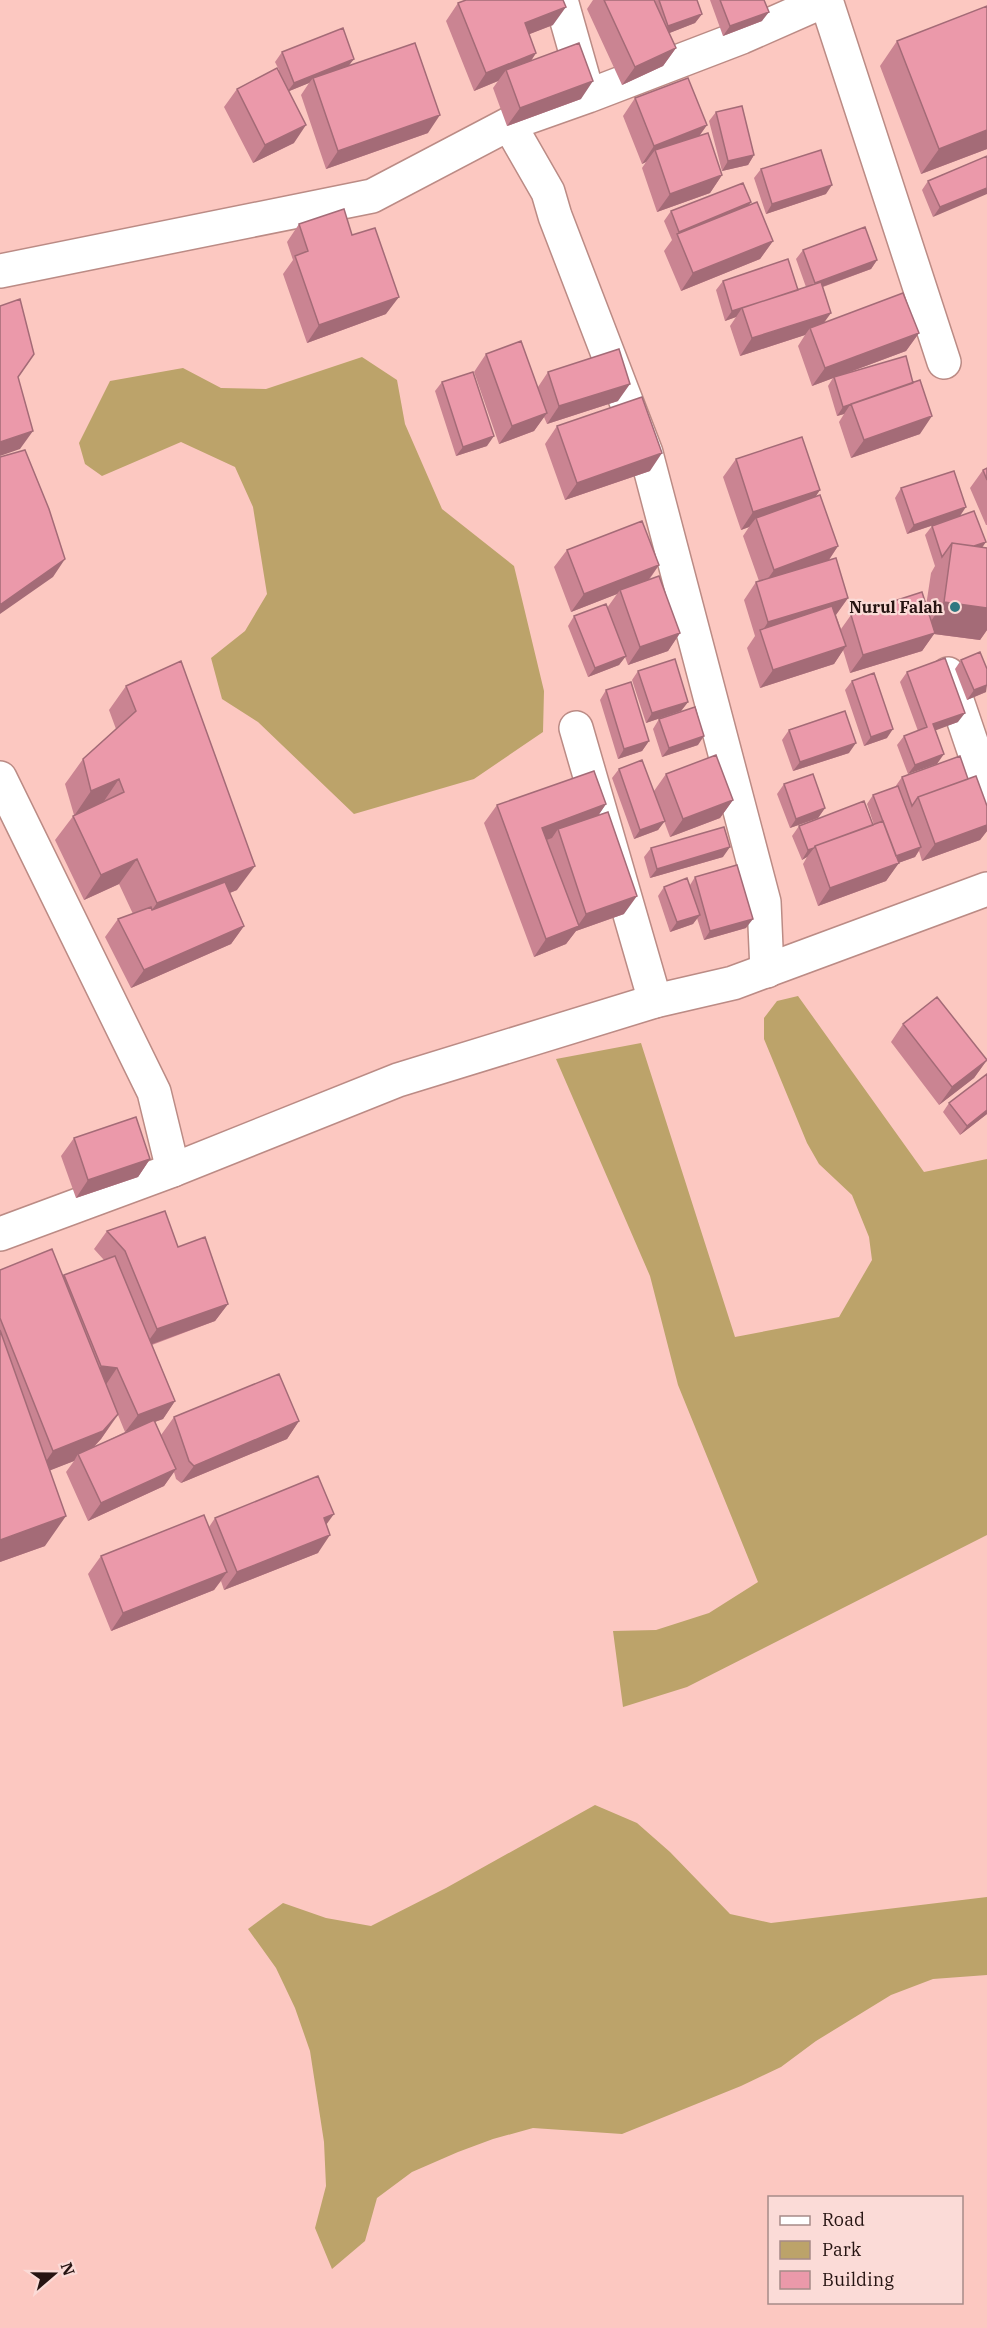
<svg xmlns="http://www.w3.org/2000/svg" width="987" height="2328" font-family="'IBM Plex Serif',serif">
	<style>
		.green { fill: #bca36a }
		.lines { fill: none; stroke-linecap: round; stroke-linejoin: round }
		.minor-casing { stroke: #bb8b85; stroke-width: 36 }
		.tertiary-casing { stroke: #bb8b85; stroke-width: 36 }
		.minor { stroke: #fff; stroke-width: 33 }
		.tertiary { stroke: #fff; stroke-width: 33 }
		.wall { fill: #ca8492; fill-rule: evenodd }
		.shaded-wall { fill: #a46b77 }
		.building { fill: #eb99aa; stroke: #a46b77; stroke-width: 1.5 }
		.poi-dot { fill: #307881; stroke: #fbdbd7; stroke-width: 2 }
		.labels { text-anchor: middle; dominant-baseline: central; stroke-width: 4.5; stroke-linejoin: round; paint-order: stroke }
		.poi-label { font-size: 16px; font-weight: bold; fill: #261412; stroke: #fbdbd7; text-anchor: end }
	</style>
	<rect width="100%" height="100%" fill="#fcc8c1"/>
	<path class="green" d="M362,357l35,23 8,44 37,85 72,57 30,125 -1,41 -69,47 -120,35 -96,-92 -36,-23 -11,-41 34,-27 22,-37 -14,-87 -18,-40 -54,-25 -79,34 -17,-12 -6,-21 31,-62 73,-13 38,20 45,1z
		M798,996l126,176 63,-13v376l-300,152 -64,20 -10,-76 43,-1 53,-17 49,-31 -80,-197 -28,-109 -94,-217 85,-16 94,294 104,-20 33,-57 -3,-23 -17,-42 -33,-31 -12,-21 -43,-104v-21l13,-17z
		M595,1805l42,18 33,29 60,62 41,9 216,-26v78l-54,4 -42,16 -75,46 -35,26 -40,19 -119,48 -89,-6 -40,11 -35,13 -46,20 -35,26 -12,43 -33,28 -17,-41 11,-42 -2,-44 -14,-91 -15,-43 -19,-40 -28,-39 35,-26 43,15 45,8 75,-38z"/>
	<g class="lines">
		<g class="minor-casing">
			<path id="minor" d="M561,0l25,88
				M826,0l118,362
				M509,124l39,68 7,24 91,237 118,449 3,69
				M0,271l372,-75 137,-72 79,-28 154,-59 84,-37
				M948,674l39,115
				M576,728l79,273
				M0,778l154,314 19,78"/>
		</g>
		<g class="tertiary-casing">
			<path id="tertiary" d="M0,1234l173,-64 225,-90 257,-79 78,-18 254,-94"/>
		</g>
		<use href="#minor" class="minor"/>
		<use href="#tertiary" class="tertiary"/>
	</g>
	<path class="wall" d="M593,0h104l5,14 -7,9 -26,10 7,15 -13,18 -41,19 -35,-76z
		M710,0h54l-2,21 -39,15z
		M458,3l95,22 -24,9 7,19 -5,8 50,38 -74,27 -14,-38 5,-7 -24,10 -28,-70z
		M987,6v143l-66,25 -41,-108 17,-25z
		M282,52l68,13 78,68 -102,36 -25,-74 8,-12 -20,8 5,52 -41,20 -29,-56 13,-18 42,-19 -4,-8z
		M635,98l72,27 -7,10 22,40 -12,18 -53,19 -15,-44 4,-6 -4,2 -19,-48z
		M716,112l38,43 -6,10 -26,6 -13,-50z
		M987,156l-54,61 -11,-27 6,-9z
		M761,169l65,25 -60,20 -12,-36z
		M748,205l25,36 -13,18 -79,32 -17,-40 8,-11 -8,-19 7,-10z
		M299,224l53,11 34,79 -79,29 -24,-69 10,-14 -6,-18z
		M803,250l74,10 -6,9 -48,18 1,36 95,10 -13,18 -59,22 73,61 -69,24 -12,-36 5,-8 -7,2 -9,-30 5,-8 -21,8 -14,-40 7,-11 -65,21 -10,-30 6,-9 -11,4 -9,-31 7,-9 75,9 8,-3 -10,-28z
		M486,354l52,33 10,-15 70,29 -71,23 -3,-7 -10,14 -35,13 -25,-72z
		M442,382l45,64 -31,10 -21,-65z
		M557,426l93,45 -85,29 -20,-56z
		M736,459l84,31 -5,6 23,50 -9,14 19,38 -12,17 5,14 10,-14 75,-9 5,-33 4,-7 -10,-31 7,-9 5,-2 -30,10 -12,-36 6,-10 59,28 22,31 5,1v82l-7,10 -46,-6 -12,17 -72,22 -7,-23 -9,14 -74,24 -13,-40 8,-12 -11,-36 12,-18 3,-1 -16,-45 6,-9 -8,3 -18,-53z
		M987,468v57h-1l-16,-37 13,-18z
		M567,550l92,15 -10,15 31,53 -12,18 -40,14 -3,-8 -6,8 -31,12 -20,-51 6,-10 33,-8 10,-14 -46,18 -17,-45z
		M961,660l25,32 -19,8 -12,-31z
		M638,671l50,31 -7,9 -35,12 -14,-43z
		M907,672l51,50 -23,8 9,24 -36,20 -11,-29 7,-9 14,-5 -18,-49z
		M852,681l35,57 -23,8 -19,-56z
		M126,686l111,204 -7,3 14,33 -13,18 -100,44 -26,-51 13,-18 15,-5 -14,-30 -35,16 -29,-60 19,-25 -9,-31 18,-25 33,-30 -7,-19z
		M606,690l43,51 -7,10 -24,8 -18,-59z
		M659,719l39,26 -36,12 -9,-28z
		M789,730l60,23 -56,18 -11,-31z
		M619,769l35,22 12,-17 67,26 -13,18 -50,19 -6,-16 -6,9 -24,9 -22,-61z
		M902,777l66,2 19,27v25l-7,9 -58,21 -3,-10 -4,6 -17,6 -12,18 -68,25 -15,-42 4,-7 -5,3 -10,-24 7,-10 75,-1 -7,-21 6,-9 22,-8z
		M784,784l41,24 -7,10 -28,10 -13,-34z
		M606,804l-8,11 26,99 -48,17 -10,13 -32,13 -50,-134 13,-18z
		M651,848l72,9 -73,21 -6,-21z
		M695,877l51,51 -42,12 -7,-22 -4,6 -23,8 -12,-36 6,-9 26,-2z
		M903,1024l84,36 -13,18 -35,27 -48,-63z
		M949,1103l38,11 -27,21 -17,-23z
		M74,1138l76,21 -12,18 -62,21 -15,-42z
		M107,1231l71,16 50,57 -13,17 -63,24 23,56 -12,18 -8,3 6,13 13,-18 125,4 -12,18 -106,44 -5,-4 -2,-7 -10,14 -76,35 -22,-49 8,-11 -24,9 -5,76 -45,16v-292l63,7 1,-2 40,-15 -10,-11zM118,1415l7,17 -32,16 8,-9z
		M215,1518l112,6 -9,29 -94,37 -3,-9 -7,9 -103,41 -23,-57 13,-18 108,-29z"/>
	<path class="shaded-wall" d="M566,7l-13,18 -41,16 13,-18z
		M769,12l-7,9 -39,15 7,-10z
		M702,14l-7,9 -33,13 6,-10z
		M676,48l-13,18 -41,19 13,-18z
		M536,53l-12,18 -18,-1 -8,11 -24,10 12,-18z
		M354,59l-7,9 -34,10 -4,5 -22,9 7,-9z
		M593,81l-12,18 -74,27 13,-18z
		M440,115l-12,18 -102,36 12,-18z
		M306,125l-12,18 -41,20 12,-18z
		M707,125l-13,18 -39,7 -9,12 -4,2 12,-18z
		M987,130v19l-66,25 18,-25z
		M754,155l-6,10 -26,6 6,-10z
		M722,175l-12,18 -53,19 13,-18z
		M832,185l-6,9 -60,20 6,-10z
		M987,188v6l-54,23 7,-10z
		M751,202l-7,10 -67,22 2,-2z
		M773,241l-13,18 -79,32 12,-18z
		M877,260l-6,9 -63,23 7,-9z
		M399,297l-13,17 -79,29 12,-18z
		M742,308l-6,9 -11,4 7,-10z
		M831,313l-13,18 -8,-3 -5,7 -65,21 12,-18z
		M919,333l-13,18 -94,35 13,-18z
		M630,384l-12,17 -71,23 12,-18z
		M850,405l-6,9 -7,2 6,-9z
		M547,413l-13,18 -35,13 13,-18z
		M932,416l-12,18 -69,24 13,-18z
		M33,431l-13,18 -20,7v-14z
		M494,436l-7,10 -31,10 7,-9z
		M662,453l-12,18 -85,29 12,-17z
		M820,490l-12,18 -52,10 -7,9 -8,3 12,-18z
		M966,507l-6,9 -53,18 7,-9z
		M986,542l-7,10 -29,2z
		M838,546l-12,18 -64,23 12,-17z
		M65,559l-12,18 -53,37v-9z
		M659,565l-13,18 -26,7 -3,4 -46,18 13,-18z
		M848,598l-13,18 -74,17 7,-11z
		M944,602l43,6v22l-7,10 -46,-6 -12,17 -72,22 13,-18 60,-22z
		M680,633l-12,18 -40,14 12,-18z
		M846,646l-12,18 -74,24 13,-18z
		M626,656l-7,9 -31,12 7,-9z
		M987,685l-1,7 -19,8 7,-10z
		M688,702l-7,9 -35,12 6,-10z
		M965,713l-7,9 -32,12 7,-10z
		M893,729l-6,9 -23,8 7,-9z
		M704,736l-6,9 -36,12 7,-9z
		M649,741l-7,10 -24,8 6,-10z
		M856,743l-7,10 -56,18 7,-9z
		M944,754l-7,10 -29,10 7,-9z
		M119,779l-17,25 -28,12 17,-25z
		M733,800l-13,18 -50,19 13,-18z
		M606,804l-12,18 -36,7 -6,9 -22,8 12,-18z
		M825,808l-7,10 -28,10 6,-9z
		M665,821l-7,9 -24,9 6,-9z
		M987,825v6l-7,9 -58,21 13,-17z
		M730,847l-7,10 -73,21 7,-9z
		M921,847l-6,10 -25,9 6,-10z
		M814,848l-7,9 -5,3 6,-10z
		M137,859l-18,25 -35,16 17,-25z
		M899,863l-13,18 -68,25 12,-18z
		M255,866l-18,24 -98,38 18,-25z
		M637,896l-13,18 -48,17 -10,13 -32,13 12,-18 31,-12 9,-13z
		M700,915l-7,9 -23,8 7,-10z
		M753,919l-7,9 -42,12 6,-9z
		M244,926l-13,18 -100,44 13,-18z
		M987,1060l-13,18 -35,27 13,-18z
		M987,1110v4l-27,21 7,-9z
		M150,1159l-12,18 -62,21 12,-18z
		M228,1304l-13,17 -71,26 13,-18z
		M101,1366l16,2 -12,18 -17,-2z
		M175,1401l-12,18 -38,13 13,-17z
		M118,1414l-17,25 -16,17 -7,-2 -4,7 -38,15 17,-25z
		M299,1421l-12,18 -106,44 13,-17z
		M176,1469l-12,17 -76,35 13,-18z
		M334,1514l-13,18 3,-14z
		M66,1516l-21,30 -45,16v-22z
		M330,1535l-12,18 -94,37 13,-18z
		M227,1572l-13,18 -103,41 12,-18z"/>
	<path class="building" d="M466,0h97l3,7 -41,16 11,30 -50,20 -28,-70z
		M604,0h50l22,48 -41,19z
		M659,0h38l5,14 -34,12z
		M720,0h44l5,12 -39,14z
		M987,6v124l-48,19 -42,-108z
		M343,28l11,31 -60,24 -12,-31z
		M415,43l25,72 -102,36 -25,-73z
		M579,43l14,38 -73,27 -14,-38z
		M277,68l29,57 -41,20 -28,-56z
		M688,78l19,47 -53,21 -19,-48z
		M742,106l12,49 -26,6 -12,-49z
		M708,133l14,42 -52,19 -15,-44z
		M821,150l11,35 -60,19 -11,-35z
		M987,156v32l-47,19 -12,-26z
		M743,183l8,19 -72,30 -8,-21z
		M757,202l16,39 -80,32 -16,-39z
		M344,209l8,26 23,-7 24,69 -80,28 -24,-69 13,-5 -9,-27z
		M865,227l12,33 -62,23 -12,-33z
		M788,259l10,31 -66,21 -9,-30z
		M821,282l10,31 -79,25 -10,-30z
		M903,293l16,40 -94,35 -15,-40z
		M20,299l14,55 -16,23 15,54 -33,11v-136z
		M521,341l26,72 -35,13 -26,-72z
		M619,349l11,35 -71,22 -11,-34z
		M906,356l7,27 -70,24 -9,-30z
		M473,372l21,64 -31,11 -21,-65z
		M920,380l12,36 -68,24 -13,-36z
		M642,397l20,56 -85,30 -20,-57z
		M802,437l18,53 -67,22 -17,-53z
		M25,450l24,59 16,50 -65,46v-148z
		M987,468v12l-4,-10z
		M954,471l12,36 -52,18 -13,-37z
		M820,495l18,51 -64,24 -18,-52z
		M974,511l12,31 -12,4 -22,-3 -10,14 -10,-31z
		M642,521l17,44 -75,29 -17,-44z
		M952,543l35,5v60l-43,-6z
		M836,558l12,40 -80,24 -12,-40z
		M659,576l21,57 -40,14 -20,-57z
		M922,592l13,41 -72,22 -12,-40z
		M606,604l20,52 -31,12 -21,-52z
		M832,606l14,40 -73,24 -13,-40z
		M980,652l7,17v16l-13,5 -13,-30z
		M945,658l20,55 -32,11 11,30 -29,11 -11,-29 23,-9 -20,-55z
		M675,659l13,43 -36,11 -14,-42z
		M181,661l74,205 -98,37 -20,-44 -36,16 -28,-59 51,-24 -5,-13 -28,12 -8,-32 53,-48 -10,-25z
		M874,673l19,56 -22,8 -19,-56z
		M631,682l18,59 -25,8 -18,-59z
		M695,707l9,29 -35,12 -10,-29z
		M845,711l11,32 -56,19 -11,-32z
		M716,755l17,45 -50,19 -17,-45z
		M960,756l8,23 -50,18 -6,9 -10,-29z
		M642,760l23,61 -25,9 -21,-61z
		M594,771l12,33 -64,24 37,98 -33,13 -49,-134z
		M813,774l12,34 -29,11 -12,-35z
		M976,776l11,30v19l-52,19 -17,-47z
		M898,786l23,61 -25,9 -23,-61z
		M864,801l9,24 -58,21 -1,2 -6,2 -9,-24z
		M608,812l29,84 -51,18 -28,-85z
		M883,821l16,42 -69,25 -15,-42z
		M724,827l6,20 -73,22 -6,-21z
		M737,865l16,54 -43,12 -15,-54z
		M687,878l13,37 -23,7 -13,-35z
		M225,882l19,44 -100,44 -26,-51 33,-12 1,3z
		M937,997l50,63 -35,27 -49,-63z
		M987,1074v36l-20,16 -18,-23z
		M136,1117l14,42 -62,21 -14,-42z
		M165,1211l13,36 27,-10 23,67 -71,25 -32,-78 -18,-20z
		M52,1249l66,165 -15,17 -50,20 -53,-133v-48z
		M115,1256l60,145 -37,14 -21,-47 -16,-2 -37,-91z
		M0,1330l66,186 -66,24z
		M279,1374l20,47 -105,45 -5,-5 -15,-44z
		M154,1420l22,49 -75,34 -23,-49z
		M318,1476l16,38 -10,4 6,17 -93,37 -22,-54z
		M204,1515l23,57 -104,41 -22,-57z"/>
	<circle class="poi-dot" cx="955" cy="607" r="6"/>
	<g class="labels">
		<g class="poi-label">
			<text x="943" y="607">Nurul Falah</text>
		</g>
	</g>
	<rect x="768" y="2196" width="195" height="108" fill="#fbdbd7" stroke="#a68b88" stroke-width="1.5"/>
	<rect x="780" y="2216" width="30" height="9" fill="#ffffff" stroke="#a68b88" stroke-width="1.5"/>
	<text x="822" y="2226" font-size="18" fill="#261412">Road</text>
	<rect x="780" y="2241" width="30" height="18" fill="#bca36a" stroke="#a68b88" stroke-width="1.5"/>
	<text x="822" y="2256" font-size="18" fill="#261412">Park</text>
	<rect x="780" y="2271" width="30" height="18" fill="#eb99aa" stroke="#a68b88" stroke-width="1.5"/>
	<text x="822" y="2286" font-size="18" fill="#261412">Building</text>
	<g transform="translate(54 2274) rotate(70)" stroke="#fbdbd7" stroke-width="4.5" paint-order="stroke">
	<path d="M0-4.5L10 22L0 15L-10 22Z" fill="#261412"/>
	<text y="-9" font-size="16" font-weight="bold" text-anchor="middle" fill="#261412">N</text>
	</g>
</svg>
